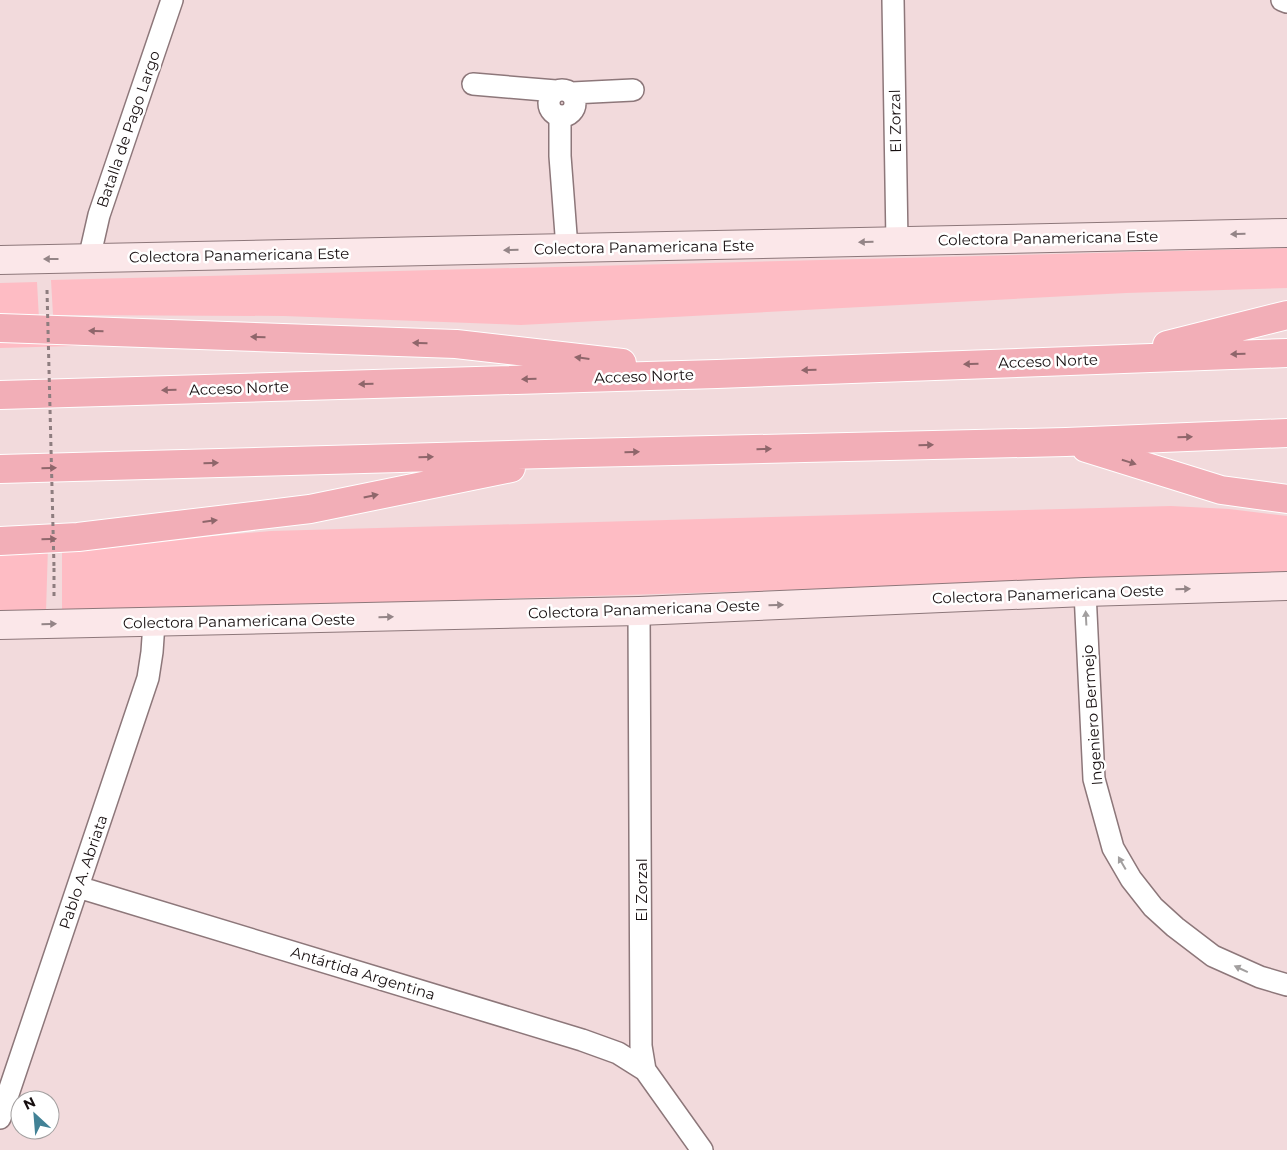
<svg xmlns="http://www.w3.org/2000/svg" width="1287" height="1150" font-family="Montserrat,sans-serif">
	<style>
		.green { fill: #febcc4 }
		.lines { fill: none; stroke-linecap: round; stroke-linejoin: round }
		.street-casing { stroke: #8d777a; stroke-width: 24 }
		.secondary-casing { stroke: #8d777a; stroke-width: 30 }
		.highway-casing { stroke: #fff; stroke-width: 30 }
		.path { stroke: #8e7d7f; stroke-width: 3; stroke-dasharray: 4 4; stroke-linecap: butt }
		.street { stroke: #fff; stroke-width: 21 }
		.secondary { stroke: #fbe7e9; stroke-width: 28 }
		.highway { stroke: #f2aeb7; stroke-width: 28 }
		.path-bridge { stroke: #8e7d7f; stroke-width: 3; stroke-dasharray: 4 4; stroke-linecap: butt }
		.oneway { fill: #948587 }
		.oneway2 { fill: #8f666b }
		.oneway3 { fill: #a29f9f }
		.labels { text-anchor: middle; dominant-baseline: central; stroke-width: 5; stroke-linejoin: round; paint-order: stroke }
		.street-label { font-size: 15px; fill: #160e0f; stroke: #fff }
	</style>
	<rect width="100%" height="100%" fill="#f2dadc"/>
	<path class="green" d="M1287,248v40l-161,5 -605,32 -237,-9 -231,-1 -2,-35z
		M37,282l2,37 -39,-3v-33z
		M0,336l144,8 -144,4z
		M1171,506l58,3 58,7v59l-1225,37v-63l209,-18z
		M48,546l-2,66 -46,1v-65z"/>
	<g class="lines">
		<g class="street-casing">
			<path id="street" d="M893,0l4,242
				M1282,0l5,2
				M473,84l83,7
				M549 103a13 13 0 1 1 26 0a13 13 0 1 1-26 0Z
				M572,93l61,-3
				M560,116v40l7,92
				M89,259l10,-44 73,-215
				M1085,592l9,187 19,69 18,31 22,28 22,20 38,29 47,21 27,8
				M639,611l2,435 4,24 57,80
				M78,887l504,153 36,13 27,17
				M0,1118l148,-440 4,-26 2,-29"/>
		</g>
		<g class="secondary-casing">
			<path id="secondary" d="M0,260l1287,-27
				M0,625l639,-14 446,-19 202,-6"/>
		</g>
		<g class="highway-casing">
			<path id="highway" d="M0,328l456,16 166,19
				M1167,345l120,-30
				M0,395l717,-21 570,-21
				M1086,448l135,42 66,9
				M0,469l583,-16 483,-11 221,-9
				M0,541l78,-4 232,-28 201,-41"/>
		</g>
		<path class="path" d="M54,596v-29"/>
		<use href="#street" class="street"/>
		<use href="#secondary" class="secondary"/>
		<use href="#highway" class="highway"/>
		<path class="path-bridge" d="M47,290l7,277"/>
	</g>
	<defs><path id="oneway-solid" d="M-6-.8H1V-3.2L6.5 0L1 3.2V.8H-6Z" transform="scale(1.25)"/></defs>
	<g class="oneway">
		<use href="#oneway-solid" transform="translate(1238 234) rotate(178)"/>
		<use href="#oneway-solid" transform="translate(866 242) rotate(179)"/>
		<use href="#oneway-solid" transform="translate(511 250) rotate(179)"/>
		<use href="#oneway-solid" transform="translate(51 259) rotate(180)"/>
		<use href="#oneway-solid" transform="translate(1183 589) rotate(-2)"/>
		<use href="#oneway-solid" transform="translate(776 605) rotate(-2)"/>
		<use href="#oneway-solid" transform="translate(386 617) rotate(-1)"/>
		<use href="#oneway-solid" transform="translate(49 624) rotate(-1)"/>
	</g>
	<g class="oneway2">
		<use href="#oneway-solid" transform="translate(96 331) rotate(-178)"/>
		<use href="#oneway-solid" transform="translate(258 337) rotate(-178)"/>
		<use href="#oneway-solid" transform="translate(420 343) rotate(-178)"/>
		<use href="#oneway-solid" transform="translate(1238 354) rotate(178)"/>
		<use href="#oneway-solid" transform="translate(582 358) rotate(-173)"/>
		<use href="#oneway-solid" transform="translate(971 364) rotate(178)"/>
		<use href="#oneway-solid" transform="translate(809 370) rotate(178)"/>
		<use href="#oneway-solid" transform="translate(529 379) rotate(178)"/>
		<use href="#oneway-solid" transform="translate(366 384) rotate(178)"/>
		<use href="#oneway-solid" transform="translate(169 390) rotate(178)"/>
		<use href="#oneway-solid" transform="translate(1185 437) rotate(-2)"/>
		<use href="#oneway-solid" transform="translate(926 445) rotate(-1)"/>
		<use href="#oneway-solid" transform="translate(764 449) rotate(-1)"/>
		<use href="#oneway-solid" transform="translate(632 452) rotate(-1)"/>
		<use href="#oneway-solid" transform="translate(426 457) rotate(-2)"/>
		<use href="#oneway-solid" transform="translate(1129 462) rotate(17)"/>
		<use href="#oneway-solid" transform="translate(211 463) rotate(-2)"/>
		<use href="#oneway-solid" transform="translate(49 468) rotate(-2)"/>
		<use href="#oneway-solid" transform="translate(371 496) rotate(-12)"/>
		<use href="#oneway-solid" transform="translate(210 521) rotate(-7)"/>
		<use href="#oneway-solid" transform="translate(49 539) rotate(-2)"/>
	</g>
	<g class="oneway3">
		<use href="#oneway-solid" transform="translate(1086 618) rotate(-93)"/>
		<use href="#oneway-solid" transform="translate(1122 863) rotate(-120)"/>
		<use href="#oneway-solid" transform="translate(1241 969) rotate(-155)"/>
	</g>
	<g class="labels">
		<g class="street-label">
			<text transform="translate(895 121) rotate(-91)">El Zorzal</text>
			<text transform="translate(128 129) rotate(-71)">Batalla de Pago Largo</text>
			<text transform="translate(1048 238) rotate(-1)">Colectora Panamericana Este</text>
			<text transform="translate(644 247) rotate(-1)">Colectora Panamericana Este</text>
			<text transform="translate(239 255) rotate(-1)">Colectora Panamericana Este</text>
			<text transform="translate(1048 361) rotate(-2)">Acceso Norte</text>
			<text transform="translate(644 376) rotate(-2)">Acceso Norte</text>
			<text transform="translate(239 388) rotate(-2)">Acceso Norte</text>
			<text transform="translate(1048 594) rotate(-2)">Colectora Panamericana Oeste</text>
			<text transform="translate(644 609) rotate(-2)">Colectora Panamericana Oeste</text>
			<text transform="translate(239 621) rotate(-1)">Colectora Panamericana Oeste</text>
			<text transform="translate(1092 715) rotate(-94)">Ingeniero Bermejo</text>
			<text transform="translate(83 872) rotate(-71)">Pablo A. Abriata</text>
			<text transform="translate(641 890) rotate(-90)">El Zorzal</text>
			<text transform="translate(363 973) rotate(17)">Antártida Argentina</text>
		</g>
	</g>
	<g transform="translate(35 1115) rotate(334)"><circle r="24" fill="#ffffff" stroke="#a29f9f"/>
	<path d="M0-4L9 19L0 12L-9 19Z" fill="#428296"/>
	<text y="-8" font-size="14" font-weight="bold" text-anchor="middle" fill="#160e0f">N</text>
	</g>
</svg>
